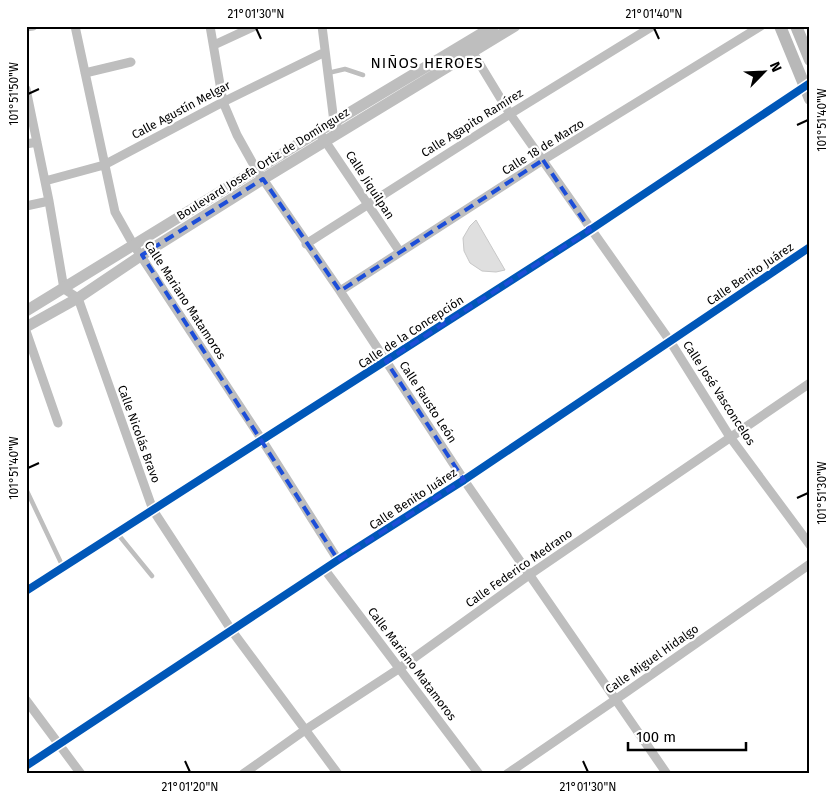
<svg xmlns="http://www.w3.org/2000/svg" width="836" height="800" font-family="'Fira Sans',sans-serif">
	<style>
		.building { fill: #dfdfdf; stroke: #c7c7c7 }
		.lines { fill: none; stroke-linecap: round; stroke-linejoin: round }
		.service { stroke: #bebebe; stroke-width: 4.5 }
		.minor { stroke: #bebebe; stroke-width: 9 }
		.tertiary { stroke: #bebebe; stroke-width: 11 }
		.secondary { stroke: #b8b8b8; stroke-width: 12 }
		.cycleway-casing { stroke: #fff; stroke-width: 11 }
		.cycleway { stroke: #0057b8; stroke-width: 8 }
		.marked { fill: none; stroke: #1d4ed8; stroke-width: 4; stroke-dasharray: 10 6; stroke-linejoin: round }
		.ticks { fill: none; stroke: #000; stroke-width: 2 }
		.labels { text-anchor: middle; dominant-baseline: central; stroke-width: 4.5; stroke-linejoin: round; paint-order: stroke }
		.street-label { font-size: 12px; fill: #000; stroke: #fff }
		.quarter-label { font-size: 15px; letter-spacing: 1px; fill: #000; stroke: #fff }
		.neatline { fill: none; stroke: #000; stroke-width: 2 }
		.ticks-label { font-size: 12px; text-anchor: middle; fill: #000 }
	</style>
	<rect width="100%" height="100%" fill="#fff"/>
	<path class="building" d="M476,220l29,50 -9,2 -14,-1 -12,-8 -6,-12 -1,-13 7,-12z"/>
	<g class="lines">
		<path class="service" d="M328,73l17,-4 18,6
			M26,489l37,78
			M117,533l35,43"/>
		<path class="minor" d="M75,26l40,186 18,32 129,196 76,120
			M210,26l13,76 14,33 19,34 84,122 124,189 203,294
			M322,26l12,96 3,3
			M26,27l7,-1
			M214,45l41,-19
			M470,48l40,66 160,227 60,96 80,108
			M85,73l46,-11
			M26,89l23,112 15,88 14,9 75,212 79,121 106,143
			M319,132l81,120
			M26,144l11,-2
			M45,181l59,-16 119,-63 102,-50
			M26,206l23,-5
			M306,244l204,-130 143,-88
			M340,291l203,-131 218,-134
			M26,331l32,92
			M325,570l154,204
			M26,591l564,-361 219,-146
			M26,700l55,74
			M26,766l312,-206 126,-80 346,-233
			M243,774l62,-44 95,-62 129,-93 281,-192
			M507,774l108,-74 195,-136"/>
		<path class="tertiary" d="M26,311l308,-189 160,-96
			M26,327l52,-29 64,-43 121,-76 252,-153"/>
		<path class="secondary" d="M780,26l30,73
			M796,26l14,34"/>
		<g class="cycleway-casing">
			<path id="cycleway" d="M26,591l564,-361 220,-147
				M26,766l312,-206 126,-80 346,-233"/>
		</g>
		<use href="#cycleway" class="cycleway"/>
	</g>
	<path class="marked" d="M543,160l47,70 -204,131 78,119 -126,80 -196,-305 121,-76 77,112z"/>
	<path class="ticks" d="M256,28l5,11M654,28l5,11M28,94l11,-5M797,125l11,-5M28,468l11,-5M797,498l11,-5M185,761l5,11M583,761l5,11"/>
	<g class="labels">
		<g class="street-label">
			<text transform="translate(181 110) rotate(-28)">Calle Agustín Melgar</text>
			<text transform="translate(472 123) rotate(-32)">Calle Agapito Ramírez</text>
			<text transform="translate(543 147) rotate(-32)">Calle 18 de Marzo</text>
			<text transform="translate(263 164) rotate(-32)">Boulevard Josefa Ortiz de Domínguez</text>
			<text transform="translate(370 185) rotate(57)">Calle Jiquilpan</text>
			<text transform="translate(750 274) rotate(-34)">Calle Benito Juárez</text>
			<text transform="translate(185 300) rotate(57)">Calle Mariano Matamoros</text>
			<text transform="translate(411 332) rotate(-33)">Calle de la Concepción</text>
			<text transform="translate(719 393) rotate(57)">Calle José Vasconcelos</text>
			<text transform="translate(428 402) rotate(57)">Calle Fausto León</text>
			<text transform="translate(139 434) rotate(70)">Calle Nicolás Bravo</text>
			<text transform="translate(413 499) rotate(-33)">Calle Benito Juárez</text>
			<text transform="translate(519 568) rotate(-35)">Calle Federico Medrano</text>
			<text transform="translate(652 659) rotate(-35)">Calle Miguel Hidalgo</text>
			<text transform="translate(412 664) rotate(53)">Calle Mariano Matamoros</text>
		</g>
		<g class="quarter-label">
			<text x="427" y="63">NIÑOS HEROES</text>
		</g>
	</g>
	<rect width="836" height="800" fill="none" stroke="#ffffff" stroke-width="55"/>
	<g transform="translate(764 72) rotate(66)" stroke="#ffffff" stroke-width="4" paint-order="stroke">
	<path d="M0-4L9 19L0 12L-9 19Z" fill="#000000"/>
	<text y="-8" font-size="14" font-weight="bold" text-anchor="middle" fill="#000000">N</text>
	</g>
	<path d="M628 742v8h118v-8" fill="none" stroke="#000000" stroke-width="2.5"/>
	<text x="636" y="742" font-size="15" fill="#000000" stroke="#ffffff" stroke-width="4" paint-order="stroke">100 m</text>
	<rect x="28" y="28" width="780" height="744" class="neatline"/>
	<g class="ticks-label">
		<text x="256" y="18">21°01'30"N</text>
		<text x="654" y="18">21°01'40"N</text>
		<text transform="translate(14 94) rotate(-90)" y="4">101°51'50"W</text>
		<text transform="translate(822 120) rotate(-90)" y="4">101°51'40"W</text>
		<text transform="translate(14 468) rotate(-90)" y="4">101°51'40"W</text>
		<text transform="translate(822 493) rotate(-90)" y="4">101°51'30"W</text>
		<text x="190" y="791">21°01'20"N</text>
		<text x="588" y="791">21°01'30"N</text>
	</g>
</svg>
